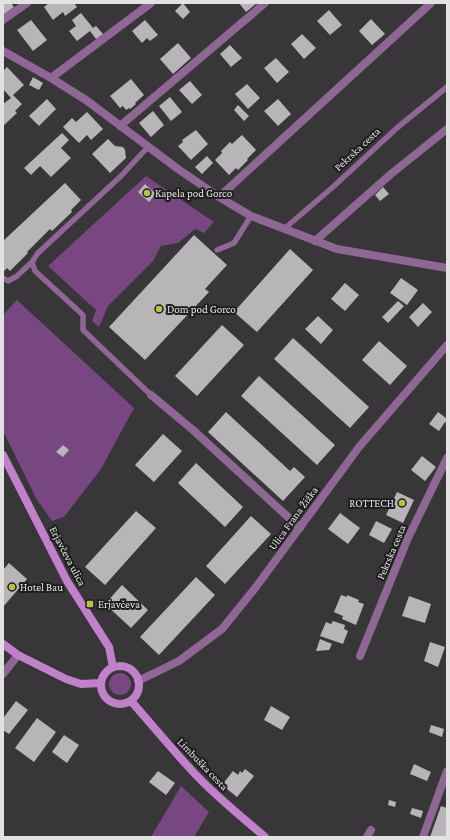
<svg xmlns="http://www.w3.org/2000/svg" width="450" height="840" font-family="'Crimson Pro',serif">
	<style>
		.green { fill: #784781 }
		.building { fill: #b7b5b7 }
		.lines { fill: none; stroke-linecap: round; stroke-linejoin: round }
		.lane { stroke: #8f6795; stroke-width: 5.5 }
		.street { stroke: #8f6795; stroke-width: 8 }
		.secondary { stroke: #c080ca; stroke-width: 8 }
		.poi-dot { fill: #bbc045; stroke: #1f1e1f; stroke-width: 1.5 }
		.labels { text-anchor: middle; dominant-baseline: central; stroke-width: 4; stroke-linejoin: round; paint-order: stroke }
		.street-label { font-size: 11px; fill: #e3e2e3; stroke: #1f1e1f }
		.poi-label { font-size: 11px; fill: #e3e2e3; stroke: #1f1e1f; text-anchor: start }
	</style>
	<rect width="100%" height="100%" fill="#383638"/>
	<path class="green" d="M146,176l68,46 -10,11 -9,-4 -17,14 -17,3 -8,15 -45,45 -9,21 -7,-6 4,-11 -48,-44z
		M17,300l117,108 -33,61 -37,48 -12,4 -15,-21 -34,-69v-116z
		M109 684a11 11 0 1 1 22 0a11 11 0 1 1-22 0Z
		M181,786l28,26 -15,25h-43z"/>
	<path class="building" d="M3,3h8l3,4 -11,8z
		M49,3h25l3,4 -12,9 -2,-4 -10,8 -9,-13z
		M183,3l7,9 -7,7 -8,-8z
		M239,3h18l-11,9z
		M329,10l13,15 -12,10 -13,-14z
		M81,13l12,15 3,-2 7,8 -7,5 -6,-8 -13,10 -8,-10 7,-5 -4,-6z
		M371,19l14,15 -13,11 -13,-14z
		M31,20l16,20 -14,11 -16,-21z
		M145,20l13,15 -8,6 -3,-3 -5,5 -10,-12z
		M302,34l14,14 -12,11 -13,-15z
		M178,43l13,15 -18,16 -13,-15z
		M230,45l12,13 -11,9 -11,-13z
		M276,58l13,14 -12,11 -13,-15z
		M7,67l17,18 -11,10 9,9 -7,7 2,2 -14,13v-22l8,-6 -8,-9v-18z
		M33,77l10,6 -4,7 -10,-5z
		M131,79l13,16 -9,8 1,1 -6,5 -1,-1 -3,2 -3,-4 -3,2 -10,-12z
		M190,81l12,14 -10,9 -13,-14z
		M247,84l13,14 -12,11 -13,-15z
		M170,97l12,15 -11,9 -12,-15z
		M47,99l9,10 -17,17 -10,-10z
		M278,99l13,15 -13,12 -14,-15z
		M238,105l11,11 -5,5 -10,-11z
		M153,111l11,14 -13,12 -12,-14z
		M87,112l16,17 -12,11 -4,-5 -8,8 -16,-16 9,-9 4,4z
		M196,130l12,14 -17,16 -13,-14 5,-4 -1,-2z
		M62,133l7,7 -8,8 10,10 -20,19 -11,-11 -9,9 -7,-7z
		M242,135l14,15 -9,9 1,1 -10,10 -2,-2 -7,7 -14,-15 7,-7 -1,-2 9,-9 2,2z
		M108,139l7,7 8,1 2,3 1,8 -16,15 -18,-19z
		M207,156l6,7 -11,11 -7,-7z
		M65,183l16,17 -10,10 1,2 -20,19 -2,-2 -23,23 1,1 -18,18 -3,-3 -4,4v-31z
		M145,184l11,10 -7,8 -11,-10z
		M383,187l6,7 -9,7 -5,-6z
		M194,235l33,30 -22,24 4,3 -64,68 -36,-33z
		M290,249l23,21 -56,62 -23,-20z
		M401,278l17,12 -11,15 -17,-12z
		M345,283l14,12 -14,16 -14,-12z
		M398,301l6,5 -16,17 -6,-6z
		M423,303l9,9 -14,15 -9,-10z
		M318,316l15,14 -12,14 -16,-15z
		M222,325l22,20 -47,51 -22,-20z
		M293,338l76,69 -19,21 -76,-69z
		M379,341l28,25 -17,19 -28,-25z
		M259,376l76,69 -18,20 -76,-69z
		M226,412l64,59 4,-4 11,10 -22,24 -75,-69z
		M438,412l8,6 1,-2v7l-2,-1 -6,9 -10,-7z
		M163,434l19,17 -28,31 -19,-17z
		M63,445l6,5 -6,7 -7,-5z
		M422,456l14,11 -11,14 -14,-11z
		M196,463l47,44 -18,20 -47,-44z
		M397,492l17,8 -11,23 -17,-8z
		M136,511l20,17 -51,57 -20,-18z
		M340,513l20,15 -12,16 -20,-15z
		M251,516l20,18 -46,50 -19,-18z
		M376,521l16,8 -8,14 -15,-8z
		M9,563l18,16 -24,28v-37z
		M196,577l19,18 -56,60 -19,-18z
		M122,585l26,25 -17,18 -26,-24z
		M341,595l6,2v-2l12,5 -1,2 6,2 -8,21 -14,-6 1,-3 -9,-4z
		M409,596l22,8 -6,19 -23,-7z
		M333,621l12,4 -1,4 4,2 -5,13 -23,-8 6,-14 5,2z
		M320,639l12,5 -3,6 -13,1z
		M430,642l15,5 -7,20 -14,-6z
		M16,701l12,9 -19,24 -6,-4v-14l1,1z
		M271,706l19,11 -8,13 -18,-10z
		M37,718l19,14 -22,30 -19,-14z
		M431,725l13,4 -2,8 -13,-5z
		M64,735l15,10 -12,18 -15,-11z
		M414,764l17,8 -4,9 -17,-7z
		M245,769l9,7 -17,21 -15,-12 11,-14 5,4 2,-4 2,2z
		M158,771l17,12 -9,12 -17,-13z
		M389,800l7,2 -1,5 -7,-2z
		M441,806l6,2v29h-17z
		M412,808l11,3 -2,7 -11,-4z"/>
	<g class="lines">
		<path class="lane" d="M147,148l-26,28 -83,77 -6,9 3,9 48,44v15l68,65
			M284,229l50,-43 64,-59 49,-40
			M217,250l17,-7 17,-27
			M3,278l5,3 9,-5 15,-14"/>
		<path class="street" d="M3,20l24,-17
			M3,51l48,27 35,22 92,69 41,28 32,19 86,33 110,19
			M51,78l100,-75
			M120,126l145,-123
			M219,197l212,-194
			M315,241l76,-67 56,-45
			M151,395l42,35 107,98
			M360,656l48,-118 39,-80
			M3,674l15,-19
			M138,681l41,-20 43,-32 34,-42 103,-140 88,-102
			M367,837l4,-7
			M423,837l24,-66"/>
		<path class="secondary" d="M3,455l64,126 42,66 4,20
			M3,644l15,11 48,24 15,5 19,-1
			M101 685a19 19 0 1 1 38 0a19 19 0 1 1-38 0Z
			M131,701c22,25 43,51 66,75 21,22 45,41 68,61"/>
	</g>
	<g class="poi-dot">
		<circle cx="147" cy="193" r="4"/>
		<circle cx="159" cy="309" r="4"/>
		<circle cx="402" cy="503" r="4"/>
		<circle cx="12" cy="587" r="4"/>
		<rect x="86" y="600" width="8" height="8" rx="2"/>
	</g>
	<g class="labels">
		<g class="street-label">
			<text transform="translate(357 149) rotate(-43)">Pekrska cesta</text>
			<text transform="translate(293 518) rotate(-54)">Ulica Frana Žižka</text>
			<text transform="translate(391 552) rotate(-67)">Pekrska cesta</text>
			<text transform="translate(68 556) rotate(62)">Erjavčeva ulica</text>
			<text transform="translate(203 764) rotate(46)">Limbuška cesta</text>
		</g>
		<g class="poi-label">
			<text x="155" y="193">Kapela pod Gorco</text>
			<text x="167" y="309">Dom pod Gorco</text>
			<text x="394" y="503" text-anchor="end">ROTTECH</text>
			<text x="20" y="587">Hotel Bau</text>
			<text x="98" y="604">Erjavčeva</text>
		</g>
	</g>
	<rect width="450" height="840" fill="none" stroke="#e3e2e3" stroke-width="8"/>
</svg>
